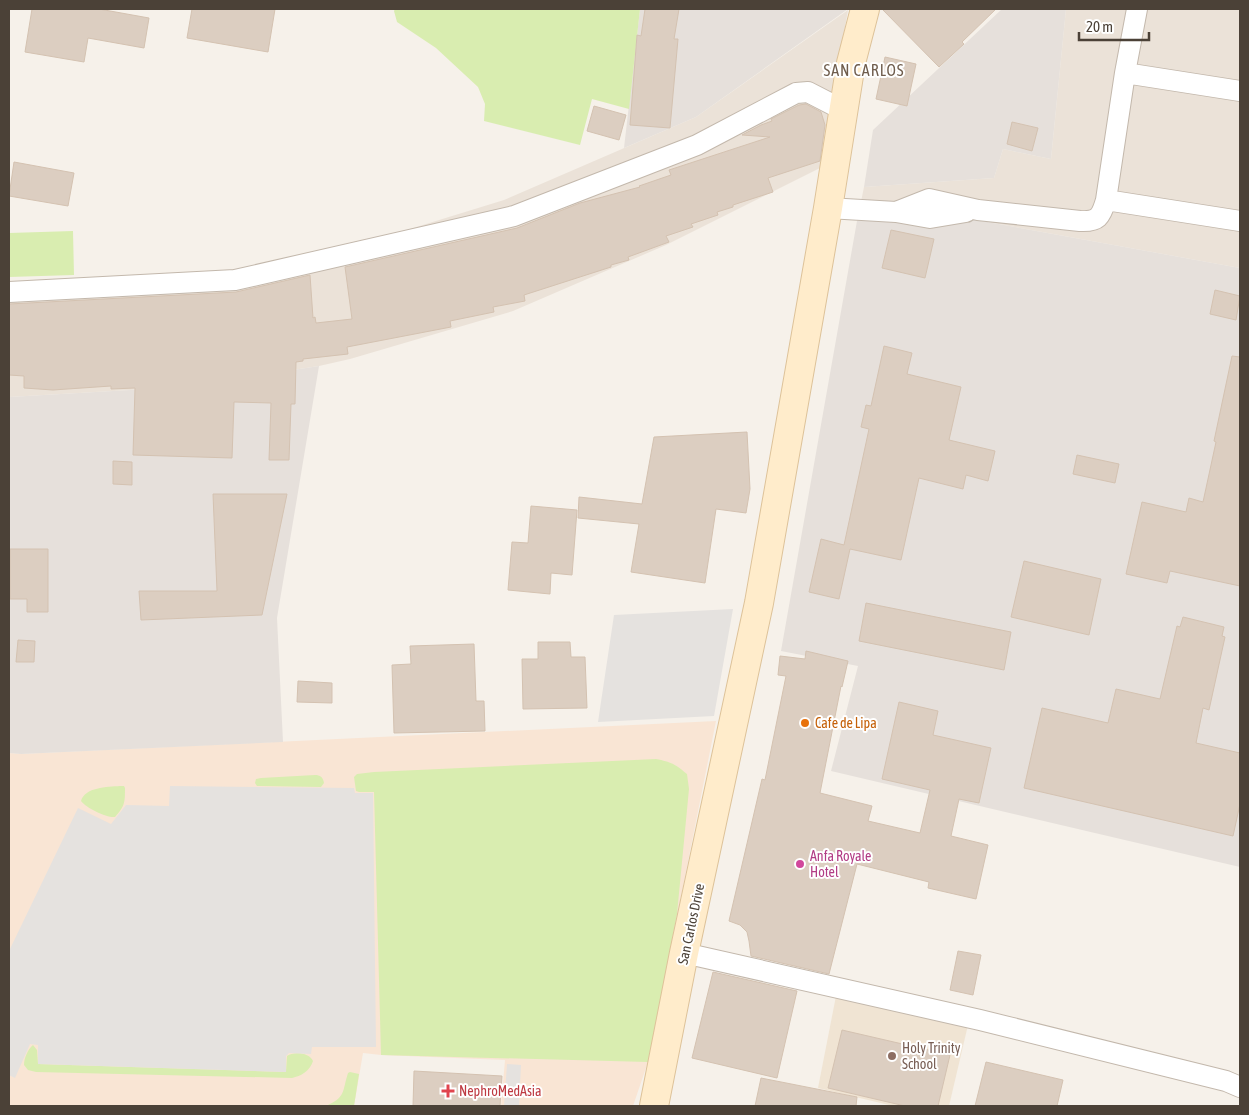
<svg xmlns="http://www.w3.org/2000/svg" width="1249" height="1115" font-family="'Asap Condensed',sans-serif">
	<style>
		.residential { fill: #ebe2d8 }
		.commercial { fill: #f9e5d4 }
		.industrial { fill: #e6e0db }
		.education { fill: #f0e4d3 }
		.green { fill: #d9edb0 }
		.parking { fill: #e5e2df }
		.building { fill: #dccec1; stroke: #d4c2b1 }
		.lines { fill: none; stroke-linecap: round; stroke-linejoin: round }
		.street-casing { stroke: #c3b8ac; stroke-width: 22 }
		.secondary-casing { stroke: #ddc299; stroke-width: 30 }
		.street { stroke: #fff; stroke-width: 20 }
		.secondary { stroke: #ffeccb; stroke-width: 28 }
		.food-dot { fill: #e8710a; stroke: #fff; stroke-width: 2 }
		.hotel-dot { fill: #d1479c; stroke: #fff; stroke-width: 2 }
		.education-dot { fill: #8d6e63; stroke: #fff; stroke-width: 2 }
		.health-dot { fill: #e0444e; stroke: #fff; stroke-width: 2 }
		.labels { text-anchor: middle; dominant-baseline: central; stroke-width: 4; stroke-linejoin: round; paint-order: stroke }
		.food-label { font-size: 14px; fill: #c56008; stroke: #fff; text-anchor: start }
		.hotel-label { font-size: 14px; fill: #b23c85; stroke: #fff; text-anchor: start }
		.street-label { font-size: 14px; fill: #4b4137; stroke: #fff }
		.education-label { font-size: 14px; fill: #785e54; stroke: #fff; text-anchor: start }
		.health-label { font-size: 14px; fill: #be3a42; stroke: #fff; text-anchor: start }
		.quarter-label { font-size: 16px; letter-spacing: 1px; fill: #6f5d4d; stroke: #fff }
	</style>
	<rect width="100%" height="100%" fill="#f6f1ea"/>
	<path class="residential" d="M1066,9h174v259l-291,-53 -92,6 7,-34 130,-9 9,-29 48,10z
		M848,10l-28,158 -154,77 -153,66 -163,48 -31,7 -137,21 -173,10v-110l79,-5 153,-13 130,-28 133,-41 192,-83z"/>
	<path class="commercial" d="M716,721l-68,341 -15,44h-132l4,-46 -124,-5 -18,-2 -9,53h-345v-353l12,1z"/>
	<path class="industrial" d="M640,9h208l-152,108 -72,31z
		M1002,9h64l-15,150 -48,-10 -9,29 -130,9 9,-57z
		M949,215l291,53v599l-409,-96 27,-105 -77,-15 76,-430z
		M319,366l-42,252 6,124 -262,12 -12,-1v-356l173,-10z"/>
	<path class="education" d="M836,996l132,29 -19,81h-56l-75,-18z"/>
	<path class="green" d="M395,9h245l-11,100 -37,-10 -12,46 -96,-24 1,-17 -7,-17 -42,-39 -39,-26 -3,-11z
		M73,231l1,44 -65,2v-44z
		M656,759c15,3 19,5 31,15l2,15 -12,125 -29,148 -267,-7 -7,-263h-15l-3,-1 -2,-14 3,-3 17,-2z
		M315,775c5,0 8,2 9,8l-3,4 -62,-1h-2l-2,-3 1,-4 5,-1z
		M120,786h4l1,2c0,14 0,18 -10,29 -8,1 -29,-9 -34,-16 4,-14 26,-14 39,-15z
		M33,1045l4,5 1,14 248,8 1,-16c7,-5 23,-3 26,5 -3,10 -12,15 -21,17l-256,-6 -8,-2 -4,-5c0,-7 4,-16 9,-20z
		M350,1072l9,2 -5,32h-28c20,-9 16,-14 22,-33z"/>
	<path class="parking" d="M733,609l-19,107 -116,6 16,-107z
		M170,786l184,2 1,5h18l3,254h-64l-1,7 -22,-1 -3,3v16l-248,-8v-19l-8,-1 -15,34 -6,-3v-124l69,-143 33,16 15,-19 43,1z
		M507,1064l14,1 -2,41h-15z"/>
	<path class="building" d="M32,9h67l50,9 -5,30 -56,-10 -4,24 -59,-10z
		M192,9h83l-7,43 -81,-14z
		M645,9h34l-5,30h4l-8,89 -40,-3 7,-90 4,1z
		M882,9h114l-34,33 2,2 -25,23z
		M885,57l31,7 -9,42 -31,-7z
		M806,104l15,8 4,13 -5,36 -52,17 5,14 -40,13v2l-16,5 1,3 -27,9 2,3 -27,9 3,6 -41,15 1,3 -18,5v2l-87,28 1,6 -32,6 1,5 -44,9 1,6 -104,20 1,7 -45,5v2l-7,1 -1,42h-4l-2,56h-20l2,-57 -37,-1 -2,56 -99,-3 2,-67 -24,1v-3l-58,4 -29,-2v-12l-15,-1v-71l227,-12 74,-17 3,43 2,-1 1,6 36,-4 -7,-52 172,-39 63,-25 60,-16 -1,-1 32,-11 -2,-5 101,-33 -28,-2 19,-10 11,-4 -1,-2 28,-14z
		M594,106l32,9 -7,25 -32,-9z
		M1012,122l26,6 -6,23 -25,-7z
		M14,162l60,11 -6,33 -59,-10z
		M891,230l43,9 -9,39 -43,-10z
		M1215,290l25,6 -4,24 -26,-6z
		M884,346l28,7 -5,21 54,13 -12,53 46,11 -7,30 -22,-6 -3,14 -44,-11 -18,82 -51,-11 -11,50 -30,-7 12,-53 23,6 25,-116 -8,-2 5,-22 5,1z
		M1232,356l8,1v229l-70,-15 -3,12 -41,-9 16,-72 44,10 3,-14 14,4 13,-60 -2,-1z
		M747,432l3,57 -4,24 -30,-4 -11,74 -74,-11 8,-48 -61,-6 1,-21 63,7 12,-67z
		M1077,455l42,9 -4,19 -42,-9z
		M113,461l19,1v23l-19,-1z
		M213,494h74l-25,121 -121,5 -2,-29h78z
		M531,506l46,4 -5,65 -21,-2 -1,21 -42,-4 4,-48 16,1z
		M10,549h38v63h-21v-13h-17z
		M1024,561l77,18 -12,56 -78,-18z
		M866,603l145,29 -7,38 -145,-29z
		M1183,617l41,10 -2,9 3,1 -16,73 -6,-2 -7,35 44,10v51l-7,32 -209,-48 18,-80 66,15 8,-34 44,10 17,-73 3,1z
		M18,640l17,1 -1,21h-18z
		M538,642h32l1,15h14l2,51 -64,1 -1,-50h16z
		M474,644l2,57h8l1,30 -91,2 -2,-68 19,-1 -1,-18z
		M806,651l42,10 -6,26 -1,-1 -21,107 52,13 -4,15 52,12 10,-43 -48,-11 17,-77 39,9 -5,24 58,13 -12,55 -20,-4 -8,37 37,9 -12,54 -48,-11 1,-6 -72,-18 -28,110 -78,-18 -2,-15 -2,-9 -7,-7 -11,-4 33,-142 3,1 21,-104 -8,-1 2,-19 25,3z
		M298,681l34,2v20l-35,-1z
		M958,951l23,4 -8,40 -23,-5z
		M713,972l84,19 -20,87 -85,-20z
		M842,1030l108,25 -12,51h-33l-77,-18z
		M986,1062l77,18 -6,26h-82z
		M414,1071l88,5 -2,30h-87z
		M761,1078l96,19 -1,9h-101z"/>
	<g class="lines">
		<g class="street-casing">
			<path id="street" d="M1125,73l115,18
				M1106,200l134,21
				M828,208l68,4 34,6 36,-6
				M896,212l33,-13 49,11 102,11c18,1 21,-4 26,-21l19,-127 12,-64
				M9,292l226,-12 279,-64 183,-71 99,-52 12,-1 35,18
				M684,953l296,67 246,61 14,6"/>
		</g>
		<g class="secondary-casing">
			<path id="secondary" d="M654,1106l30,-153 75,-350 69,-395 23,-145 14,-54"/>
		</g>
		<use href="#street" class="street"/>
		<use href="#secondary" class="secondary"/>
	</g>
	<circle class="food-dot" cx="805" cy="723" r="5"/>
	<circle class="hotel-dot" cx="800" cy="864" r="5"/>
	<circle class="education-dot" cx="892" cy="1056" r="5"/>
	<path class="health-dot" d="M445.5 1083.5h5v5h5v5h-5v5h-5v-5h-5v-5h5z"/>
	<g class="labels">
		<g class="food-label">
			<text x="815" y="723">Cafe de Lipa</text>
		</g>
		<g class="hotel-label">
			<text x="810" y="856">Anfa Royale<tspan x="810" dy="16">Hotel</tspan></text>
		</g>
		<g class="street-label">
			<text transform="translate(691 924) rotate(-78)">San Carlos Drive</text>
		</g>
		<g class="education-label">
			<text x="902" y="1048">Holy Trinity<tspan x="902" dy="16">School</tspan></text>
		</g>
		<g class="health-label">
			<text x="459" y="1091">NephroMedAsia</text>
		</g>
		<g class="quarter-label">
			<text x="864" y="70">SAN CARLOS</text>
		</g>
	</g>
	<rect width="1249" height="1115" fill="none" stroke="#4b4137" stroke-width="20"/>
	<path d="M1079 32v8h70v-8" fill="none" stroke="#4b4137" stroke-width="2.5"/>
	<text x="1086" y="32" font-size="15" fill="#4b4137" stroke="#ffffff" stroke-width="4" paint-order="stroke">20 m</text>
</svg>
